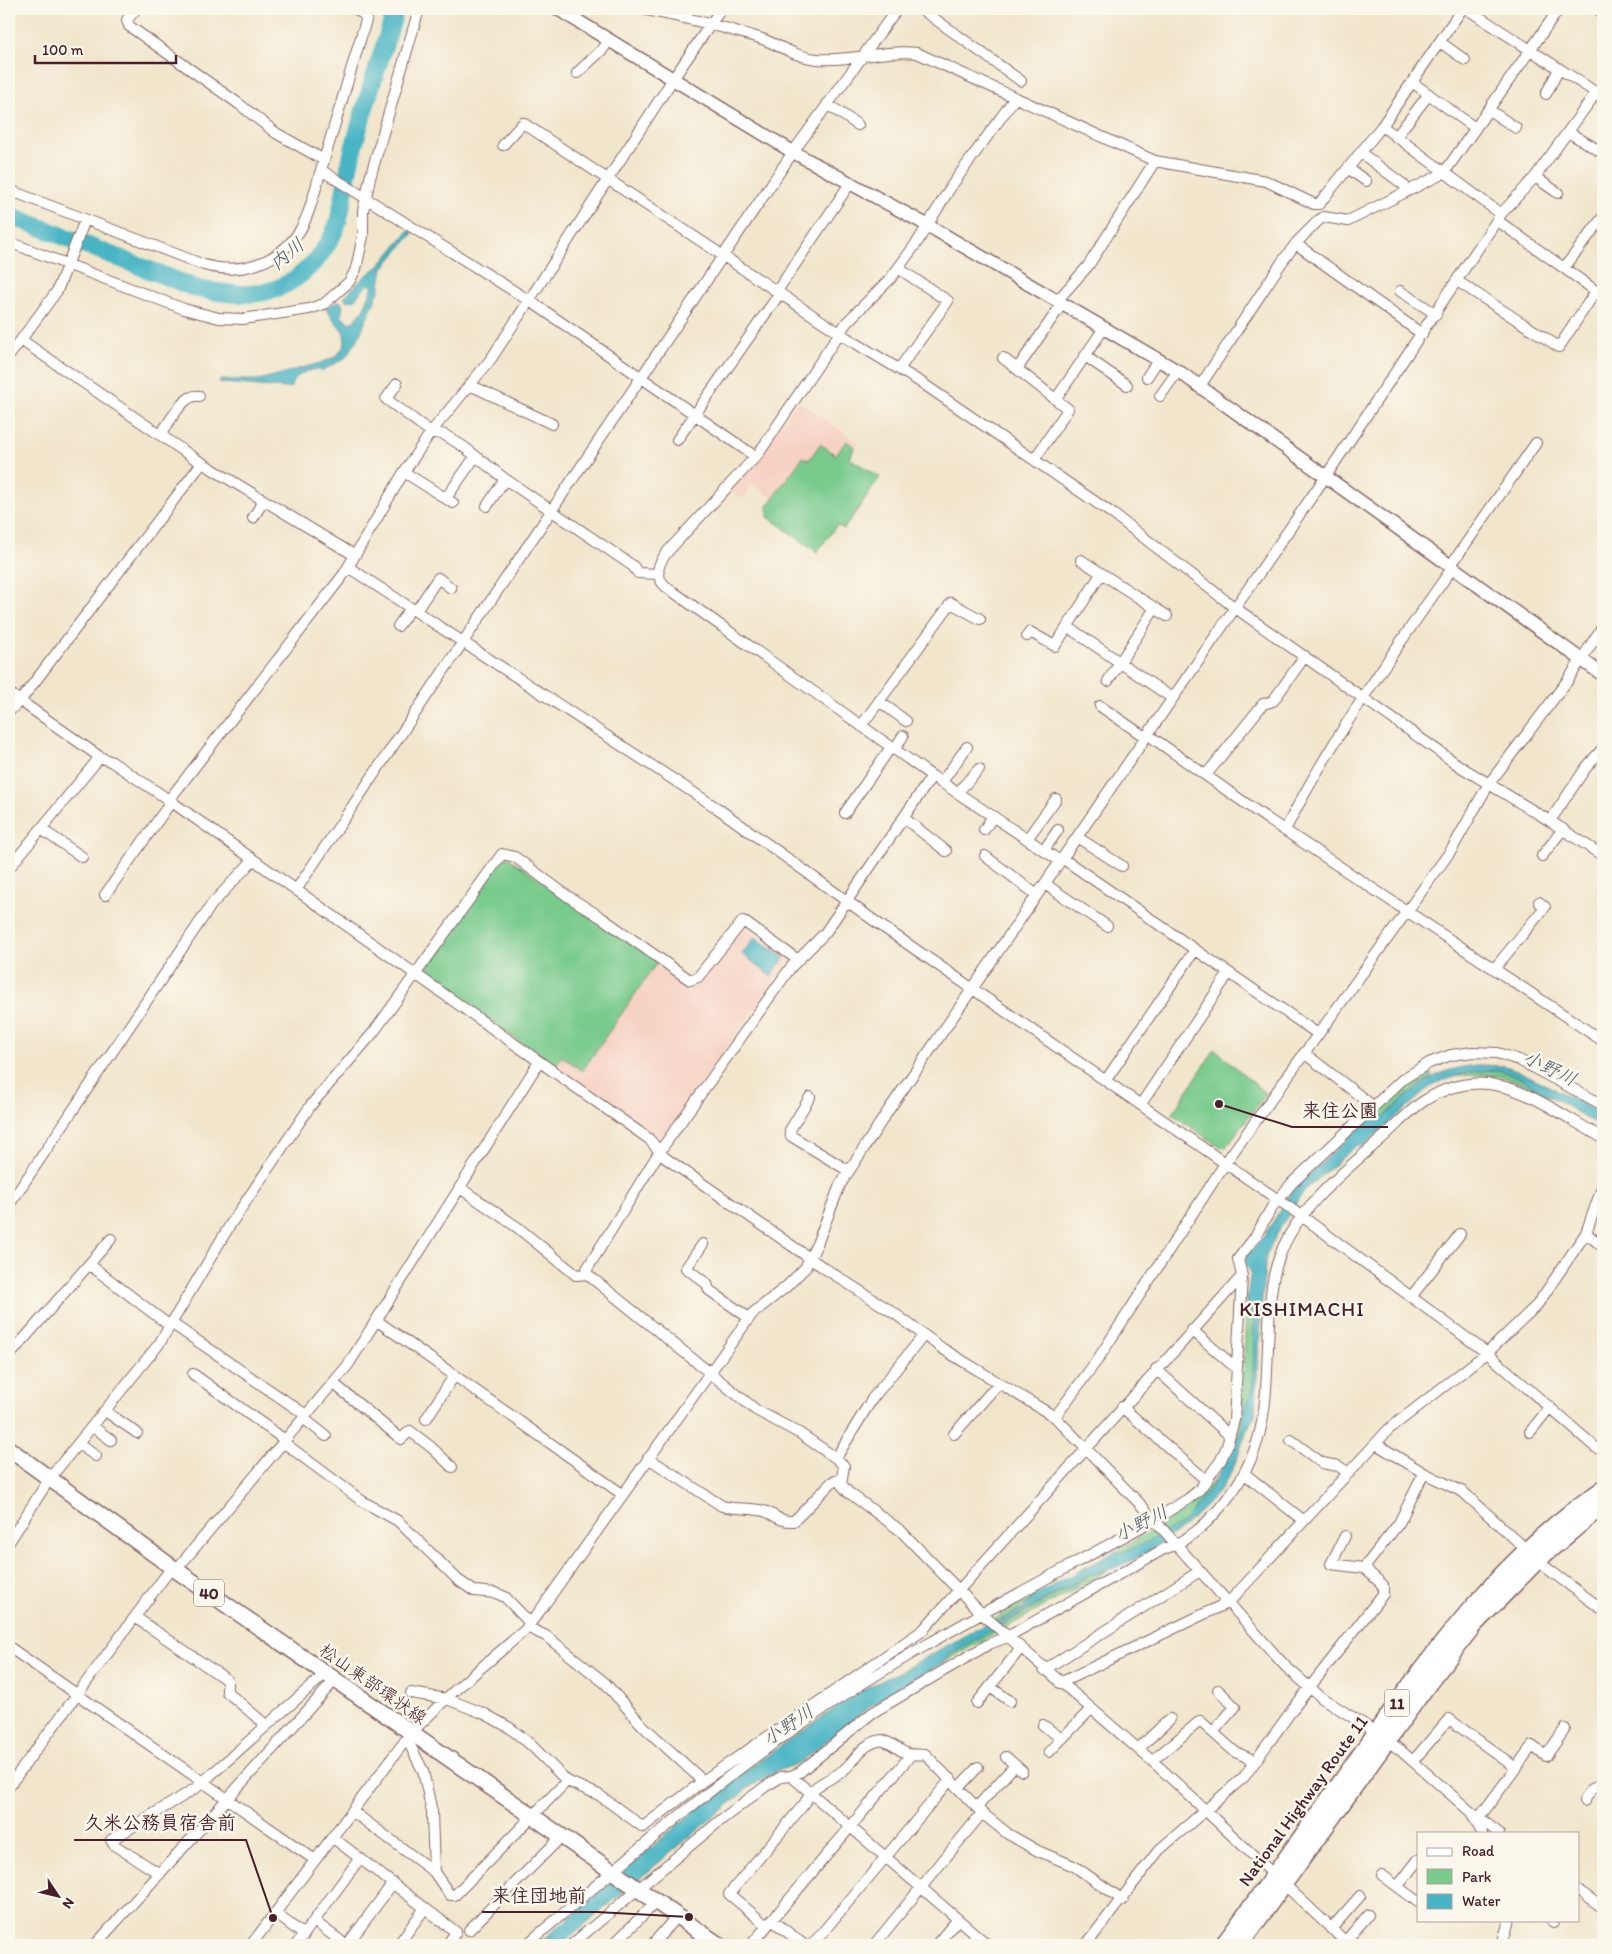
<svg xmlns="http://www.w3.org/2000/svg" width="1612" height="1954" font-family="Itim,'Klee One',sans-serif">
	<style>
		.built { fill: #f6d2c3 }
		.green { fill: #78ca8d; stroke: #61745c }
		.water { fill: #48b5c4; stroke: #496a78 }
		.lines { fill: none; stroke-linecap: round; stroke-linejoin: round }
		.river { stroke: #48b5c4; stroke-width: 18 }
		.minor-casing { stroke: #846563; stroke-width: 12 }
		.tertiary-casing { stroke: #846563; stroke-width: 15 }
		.primary-casing { stroke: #846563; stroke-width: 18 }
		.trunk-casing { stroke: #846563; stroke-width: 19 }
		.minor { stroke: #fff; stroke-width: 10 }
		.tertiary { stroke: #fff; stroke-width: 12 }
		.primary { stroke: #fff; stroke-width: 15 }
		.trunk { stroke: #fff; stroke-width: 16 }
		.labels { text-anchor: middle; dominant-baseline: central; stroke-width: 5; stroke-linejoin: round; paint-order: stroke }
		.shield { fill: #fbf7ec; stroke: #7f6065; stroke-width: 1 }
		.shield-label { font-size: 16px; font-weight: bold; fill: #4a1f2b }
		.street-label { font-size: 18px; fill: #4a1f2b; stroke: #fbf7ec }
		.water-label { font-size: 19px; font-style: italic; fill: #495b68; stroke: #fbf7ec }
		.quarter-label { font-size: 20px; letter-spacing: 1px; fill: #4a1f2b; stroke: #fbf7ec }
		.leader { fill: none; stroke: #4a1f2b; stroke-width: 2 }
		.callout-dot { fill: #4a1f2b; stroke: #fbf7ec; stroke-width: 2 }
		.callout-label { font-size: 19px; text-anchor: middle; font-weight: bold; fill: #4a1f2b; stroke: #fbf7ec; stroke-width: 5; stroke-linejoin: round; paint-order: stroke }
	</style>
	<rect width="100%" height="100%" fill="#fbf7ec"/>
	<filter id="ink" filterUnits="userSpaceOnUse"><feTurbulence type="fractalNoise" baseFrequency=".02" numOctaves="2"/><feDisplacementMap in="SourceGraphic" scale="10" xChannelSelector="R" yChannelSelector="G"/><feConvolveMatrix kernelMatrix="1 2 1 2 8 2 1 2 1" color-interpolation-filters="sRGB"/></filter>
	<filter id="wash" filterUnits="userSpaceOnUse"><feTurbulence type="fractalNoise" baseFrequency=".0096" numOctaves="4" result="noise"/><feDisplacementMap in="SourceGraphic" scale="20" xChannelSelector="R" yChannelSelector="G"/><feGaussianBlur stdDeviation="1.12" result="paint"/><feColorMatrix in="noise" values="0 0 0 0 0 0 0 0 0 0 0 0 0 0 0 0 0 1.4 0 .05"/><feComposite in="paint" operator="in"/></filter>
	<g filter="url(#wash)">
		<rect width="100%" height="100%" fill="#f1e6cc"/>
		<path class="built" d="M798,401l60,41 -9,16 31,19 -36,52 -7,-4 -20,27 -49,-35 -1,-11 5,-8 -19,-13 -10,14 -13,-9z
			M497,863l196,122 6,-5 42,-55 49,34 -127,178 -6,2 -196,-138 -35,-33z"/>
		<path class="green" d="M846,441l9,6 -6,11 31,19 -36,52 -7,-4 -20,27 -49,-35 -1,-11 36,-49 6,3 11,-16 16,11z
			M501,858h8l149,103 -76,110 -20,-15 -7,10 -129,-89v-9z
			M1215,1049l51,45 -40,53 -5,1 -49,-34z
			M1429,1070l3,6 -15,10 -34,32 -4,1 -7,-4 40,-34z
			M1498,1070l19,6 34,22c-42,-22 -52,-26 -100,-21l18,-5z
			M1247,1297l7,27 -1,68 -7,13 -5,26 -8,15 8,-35z
			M1216,1477l-10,18 -23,28 -42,22 -23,8 -4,-1c37,-21 76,-40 102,-75z
			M1108,1571l-164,91 6,-8 35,-22 18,-7 89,-51z
			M1035,1595c-15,17 -31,25 -53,31z"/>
		<path class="water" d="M409,230l4,3 -30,35 -4,23 -22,50 -12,17 -23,13c-12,-5 -29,5 -31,16l-5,1 -66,-5v-3h39l64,-18 14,-6 8,-12 -1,-11 -19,-25 13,-7 3,1 2,4 -2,10 9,7c13,-6 18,-25 23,-37l-5,-2 -14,16 -7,1 -3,-4 19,-19 17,-13z
			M755,937l29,21 -13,18 -29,-22z
			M1477,1065l28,1 12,4 86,44v14l-86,-52 -19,-6 -29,2 -28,9 -11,6 -67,59 -6,-1 -53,46 -22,34 -16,30 -6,70 -5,91c-13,18 -15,43 -27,62 -26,42 -90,89 -138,96l-140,80 -6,8 -74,44 -72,58 -24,8 -27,17 -187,156h-23l185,-158 77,-54 60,-41 44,-22 79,-44 18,-5 23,-12 12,-14 79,-43 4,1 23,-8 42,-22 32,-41 26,-51 5,-26 7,-13 1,-68 -7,-27 4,-25 -7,-10 1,-5 19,-21 28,-45 80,-76 7,4 4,-1c36,-31 44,-47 94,-53z"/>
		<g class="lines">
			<path class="river" d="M9,215l189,74c46,8 81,11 115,-26 10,-11 19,-24 24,-38 7,-23 9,-48 15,-71 12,-49 29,-97 44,-145"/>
		</g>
	</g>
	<g filter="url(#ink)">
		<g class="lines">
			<g class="minor-casing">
				<path id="minor" d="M136,9l-9,11 2,6 110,78 37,29 48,27
					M356,9l11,8 -46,153 215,135 220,152
					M641,9c38,7 75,16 112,27 23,6 40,21 64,23 33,3 67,-10 100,-6l238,108 111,20 48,23h5l63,-78
					M921,9l100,72
					M1462,9l-80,117 119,88
					M1467,9l136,88
					M1597,9l6,4
					M1440,42l25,18
					M577,73l26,-24 6,-9
					M1412,82l63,46
					M1546,94l13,-25
					M827,104l31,21
					M1489,110l27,18
					M1568,132l35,21
					M1396,137l33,-43
					M503,145l20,-22 324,215 75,45 191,131 121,93 227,160 89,54 53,35
					M1361,153l43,32
					M1349,169l17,12
					M1535,177l23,16
					M9,190l195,75c36,10 73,-1 95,-33 11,-18 16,-42 22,-62
					M1498,221l105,75
					M9,242l175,67 35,9 24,1 66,-10 15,-5 25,-22 7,-13 7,-33v-25l7,-33 49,-169
					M1296,244l126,90
					M898,268l50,33 -49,68
					M1564,268l39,-51
					M1457,281l102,66 37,-56
					M777,291l74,-109
					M1400,291l36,23
					M1057,301l31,-35 67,-105
					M21,340l173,118 160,97
					M9,356l48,-65 28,-71
					M1085,356l42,29
					M1003,358l65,51 -34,51
					M1017,369l45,-65
					M1147,377l11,-17
					M397,384l-11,15 45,33 14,3 19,12 41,32 128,87 5,7 20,1
					M470,385l82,39
					M1200,386l82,-124 15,-20 22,-22 5,-3 24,4 96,-48 115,-164
					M1160,396l18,-25
					M1056,399l48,-71
					M160,435c9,-11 23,-42 39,-39
					M677,440l103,-147
					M404,472l49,31
					M446,498l29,-41
					M487,506l18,-27
					M253,518l11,-18
					M1081,560l86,56
					M1451,565l85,-122
					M348,567l369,241 166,119 420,290 184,136 108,94 8,3
					M416,611l22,-33 13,10
					M398,626l13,-18
					M1068,627l104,71
					M1027,636l3,-4 25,14 46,-72
					M1108,681l47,-73
					M9,693l91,64 12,5 57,38 480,339 15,18 160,111 70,45 49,36 112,68 85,87 146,163 36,31 54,34 24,18 72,63 27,20
					M879,701l27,20
					M1100,706l45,31
					M9,711l11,-10 182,-238
					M861,726l90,-123 29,16
					M1147,734l122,86 334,221
					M894,750l9,-14
					M1206,775l57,-71 10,-3 32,-45
					M932,776l-267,-190c-12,-13 -6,-24 4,-36l90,-97 88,-131 44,-44 27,-37 34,-56 63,-87
					M941,783l26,-36
					M957,793l22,-24
					M169,800l175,-226 60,-102 27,-40 60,-73 182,-280 48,-70
					M845,813l46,-66
					M904,818l42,33
					M1550,821l35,-52 18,-21
					M41,829l41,28
					M984,830l9,-14
					M1285,830c48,-93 108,-178 168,-263
					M1077,837l45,29
					M1027,839l29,-40
					M1044,850l14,-20
					M985,856l52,39
					M1542,856l21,-27
					M1062,858l256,176
					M1060,861l-128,-85 -107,157 -34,34 -131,184 -73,118v5l169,136 43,23 37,25 8,8 -3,18 7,8 53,39 81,83 177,153 190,178
					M9,868l91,-111
					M1045,884l62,42
					M296,890l497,-738 104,-143
					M105,895l66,-93
					M1495,968l50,-61 -6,-5
					M1304,1053l69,53
					M1106,1080l89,-130
					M810,1097l-20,33 1,6 58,35
					M1141,1104l88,-131
					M460,1188l57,39 59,48 11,-1
					M9,1205l203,-301 41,-44
					M1586,1233l17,14
					M703,1244l-17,24 21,16 2,6 40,28
					M90,1265l80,61
					M1411,1297l49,-63
					M376,1320l246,174
					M171,1323l135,92
					M1192,1330l45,39
					M9,1356l102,-117
					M1156,1369l74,67
					M193,1374l92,66
					M333,1383l68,56 9,-8 21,16 21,20
					M1122,1407l85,74
					M105,1411l32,22
					M1055,1417l43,-58 128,-197 226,-313 36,-64 80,-105 35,-54
					M303,1418l23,18
					M426,1419l28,-43
					M92,1426l19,14
					M1530,1432l20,-25
					M954,1434l44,-50
					M1291,1440l31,23 16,3 11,7
					M283,1442l79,59 36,20 60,59 16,11 22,2 9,4 25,26
					M78,1444l18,12
					M1376,1444l48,29 39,19 85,77 55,41
					M648,1458l74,48c15,4 31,1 45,6 10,5 15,10 27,9l38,-39 10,-3
					M836,1458l36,-59 52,-64
					M1245,1474l59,47
					M1345,1536l-14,28 33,4
					M9,1542l41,-64 109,-134 71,-119 81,-120 62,-72 129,-179 13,3 51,38 36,23 88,62 8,-3 45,-56 55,39
					M176,1570l172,-205 191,-303
					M135,1617l92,63v12l39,33
					M527,1627l19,9 59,47 38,43 60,55
					M9,1647l306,213
					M1044,1670l156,-99
					M1060,1683l169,-81 160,-173 98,-76 50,-48 49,-72 17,-48
					M990,1687l20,14
					M411,1693l36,6 38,15 25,14 21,17 36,36 32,14 44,32 60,-46 219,-150 320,-355
					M977,1703l43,-54
					M1043,1725l19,14
					M1213,1732l22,-25 -17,-17
					M407,1739l16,32 9,41 2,60
					M1138,1749l32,-30
					M1049,1752l42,-43
					M1006,1757l16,14
					M1152,1761l48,-40 35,31 21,9
					M1413,1761l36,-42 67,49
					M791,1776l197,169
					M9,1786l163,-219
					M959,1787l19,-20
					M1584,1801l7,-11 12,-8
					M977,1807l38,-42
					M352,1811l82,61 16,23h5l112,-114
					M1472,1814l10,19
					M1479,1818l53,-72 14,10 19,-27
					M332,1837l124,95 -9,13
					M160,1874l-46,-29 -3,-5 85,-52 129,-114
					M1382,1875l36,27
					M1398,1886l20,-26
					M1578,1890l25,18
					M275,1913l29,22
					M772,1920l32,25
					M1551,1920l2,2
					M314,1921l32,24
					M767,1926l-38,-32 76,-91c10,-23 24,-20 41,-35 12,-11 15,-24 36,-28 21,7 16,17 43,14l57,59 26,21 30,17 36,15 49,34
					M1331,1929l29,-33
					M469,1930l92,-93
					M1345,1942l23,-27
					M95,1945l240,-265
					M251,1945l160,-212 42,-41 72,-62 14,-18 213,-298 35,-28 18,-18 12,-24 23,-59 48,-74 438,-635 175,-262 34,-37 61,-84
					M296,1945l64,-87
					M347,1945l46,-62
					M398,1945l27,-37
					M526,1945c88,-74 173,-150 268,-216 113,-80 239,-142 360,-209l34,-21 11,-9 22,-30 6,-14 7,-26 8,-144 -4,-17 17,-22 17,-30 20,-24 111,-104 26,-16 22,-8 22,-3 24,1 22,7 84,45
					M571,1945l151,-126 44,-33 15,-9 10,-1 9,-4 72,-59 117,-69 18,-7 157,-88c25,-8 43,-25 59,-45 48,-58 42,-108 46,-179 1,-24 2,-47 11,-70 17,-47 65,-84 101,-116 15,-13 29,-30 46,-40 66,-41 119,8 176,39
					M613,1945l43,-43
					M652,1945l24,-28
					M751,1945l159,-189
					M812,1945l139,-166
					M874,1945l108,-132
					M936,1945l22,-26
					M1086,1945l73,-95 85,-73 48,-67 91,-116v-9l-19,-17 35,-45 25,-50
					M1502,1945l7,-25"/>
			</g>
			<g class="tertiary-casing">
				<path id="tertiary" d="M558,9l235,143 134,73 254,148 422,302"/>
			</g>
			<g class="primary-casing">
				<path id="primary" d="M9,1449l167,121 543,375"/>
			</g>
			<g class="trunk-casing">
				<path id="trunk" d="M1223,1945c46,-62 90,-124 135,-187 70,-99 142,-201 245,-269
					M1240,1945l189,-262 44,-57 65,-66 65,-55"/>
			</g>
			<use href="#minor" class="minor"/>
			<use href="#tertiary" class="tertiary"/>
			<use href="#primary" class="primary"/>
			<use href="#trunk" class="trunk"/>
		</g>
	</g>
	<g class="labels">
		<g class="shield">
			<rect x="194" y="1579.5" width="30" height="27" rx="4"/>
			<rect x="1384.5" y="1689.5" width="25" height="27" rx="4"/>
		</g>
		<g class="shield-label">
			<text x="209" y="1593">40</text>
			<text x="1397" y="1703">11</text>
		</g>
		<g class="street-label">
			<text transform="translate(373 1684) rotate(35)">松山東部環状線</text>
			<text transform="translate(1303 1801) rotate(-54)">National Highway Route 11</text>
		</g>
		<g class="water-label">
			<text transform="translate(287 254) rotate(-40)">内川</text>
			<text transform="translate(1550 1068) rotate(26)">小野川</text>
			<text transform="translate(1141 1523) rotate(-27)">小野川</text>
			<text transform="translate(788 1725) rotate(-34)">小野川</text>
		</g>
		<g class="quarter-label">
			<text x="1302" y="1309">KISHIMACHI</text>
		</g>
	</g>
	<path class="leader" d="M1219 1104L1292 1127H1388M273 1918L246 1840H74M689 1917L597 1912H482"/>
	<g class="callout-dot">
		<circle cx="1219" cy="1104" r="5"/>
		<circle cx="273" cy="1918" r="5"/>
		<circle cx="689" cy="1917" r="5"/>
	</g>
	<g class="callout-label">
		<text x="1340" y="1117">来住公園</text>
		<text x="160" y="1829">久米公務員宿舎前</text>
		<text x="539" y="1902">来住団地前</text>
	</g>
	<rect width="1612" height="1954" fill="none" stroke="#fbf7ec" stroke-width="30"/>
	<rect x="1417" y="1832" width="162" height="90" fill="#fbf7ec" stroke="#b4a19f"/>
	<rect x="1427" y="1848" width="25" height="8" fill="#ffffff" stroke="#b4a19f"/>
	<text x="1462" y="1856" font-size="15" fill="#4a1f2b">Road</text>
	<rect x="1427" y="1869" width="25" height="15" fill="#78ca8d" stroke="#b4a19f"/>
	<text x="1462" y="1882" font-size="15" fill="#4a1f2b">Park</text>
	<rect x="1427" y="1894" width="25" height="15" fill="#48b5c4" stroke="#b4a19f"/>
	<text x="1462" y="1906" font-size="15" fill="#4a1f2b">Water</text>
	<g transform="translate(58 1896) rotate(125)" stroke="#fbf7ec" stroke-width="4" paint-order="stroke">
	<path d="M0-4L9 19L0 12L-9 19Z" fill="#4a1f2b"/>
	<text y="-8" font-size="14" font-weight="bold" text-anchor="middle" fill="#4a1f2b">N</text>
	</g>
	<path d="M35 55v8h141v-8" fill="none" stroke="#4a1f2b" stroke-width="2.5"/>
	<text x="42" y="55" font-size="15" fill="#4a1f2b" stroke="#fbf7ec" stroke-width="4" paint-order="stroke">100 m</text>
</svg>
